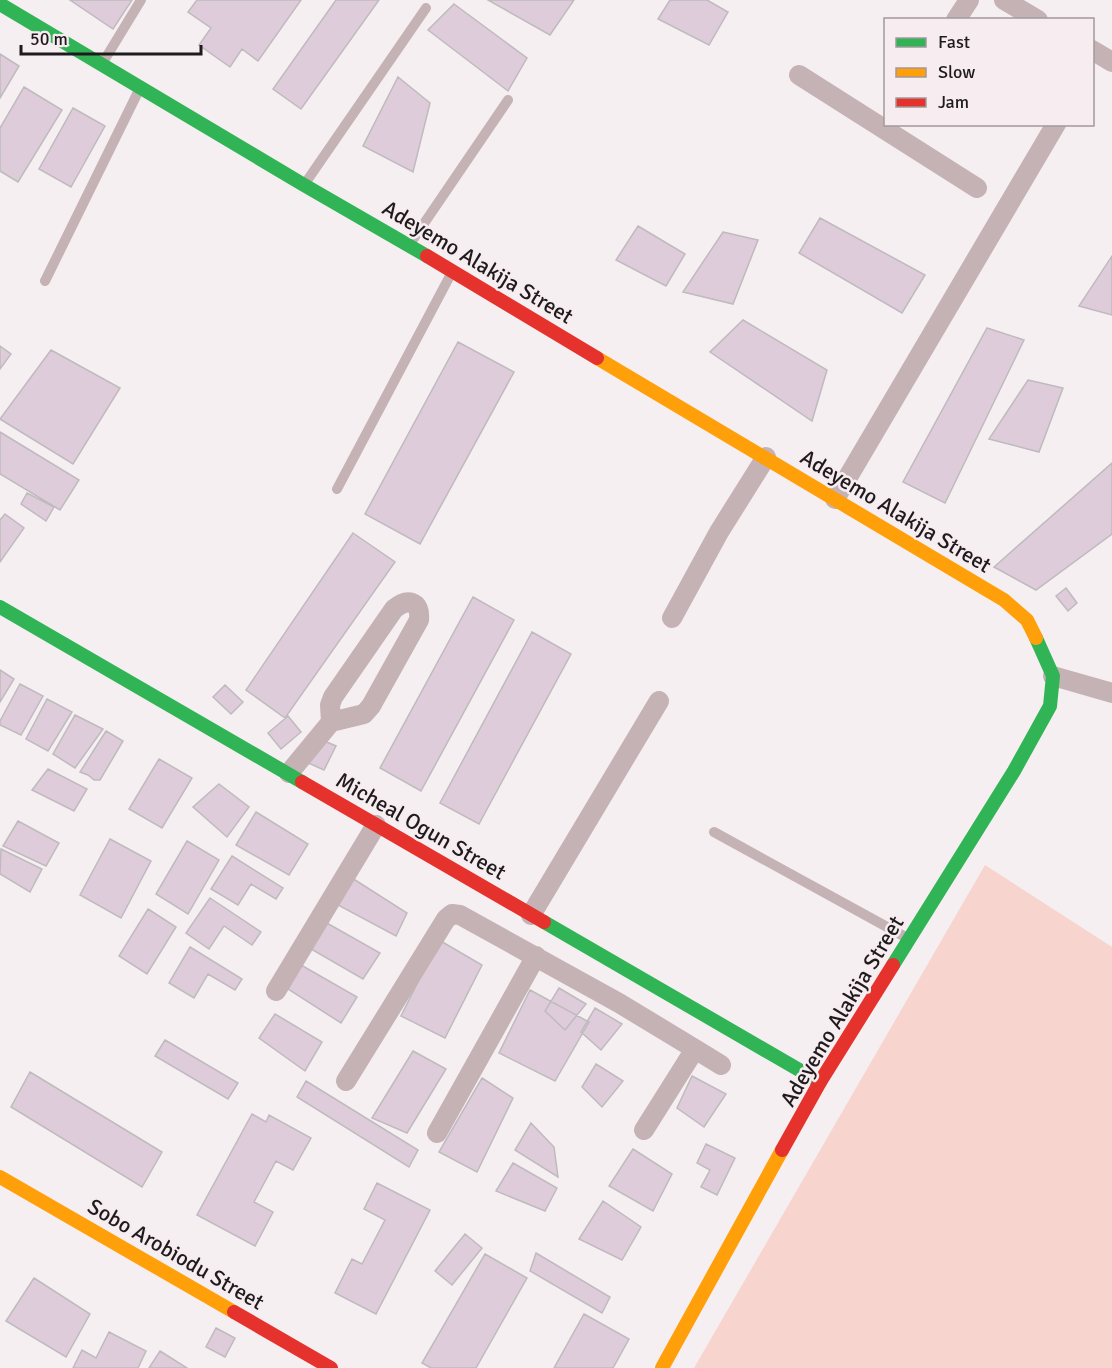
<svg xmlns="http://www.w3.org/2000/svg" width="1112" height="1368" font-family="Signika,sans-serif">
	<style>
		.green { fill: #f8d4ce }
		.building { fill: #deccda; stroke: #bfbabd; stroke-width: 1.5 }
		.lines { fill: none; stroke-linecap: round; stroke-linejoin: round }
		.lane { stroke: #c5b2b5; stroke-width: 10 }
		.street { stroke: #c5b2b5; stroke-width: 20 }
		.fast { stroke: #30b455; stroke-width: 14 }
		.slow { stroke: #ff9f0a; stroke-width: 14 }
		.jam { stroke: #e5322d; stroke-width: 14 }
		.labels { text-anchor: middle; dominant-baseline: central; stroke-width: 5; stroke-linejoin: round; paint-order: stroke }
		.street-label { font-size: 22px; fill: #1f1b1c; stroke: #f7edf1 }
	</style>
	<rect width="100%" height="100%" fill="#f5eff2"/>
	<path class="green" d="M985,865l127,82v421h-418z"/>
	<path class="building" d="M70,0h62l-19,29z
		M197,0h104l-43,61 -16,-12 -12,18 -31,-22 12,-17 -23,-16z
		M336,0h43l-78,109 -28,-20z
		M488,0h86l-24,35z
		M670,0h37l21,12 -19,33 -51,-26z
		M454,4l73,54 -19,33 -80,-61z
		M0,54l19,12 -19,32z
		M398,77l32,26 -17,69 -50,-26z
		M24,87l38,23 -44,72 -18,-11v-43z
		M73,108l32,18 -34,61 -32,-18z
		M820,218l105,57 -23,38 -103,-60z
		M638,226l47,28 -19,32 -50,-26z
		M723,232l35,8 -25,64 -50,-12z
		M1112,256v59l-33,-9z
		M743,320l84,50 -15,51 -102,-69z
		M987,328l37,12 -79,163 -42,-21z
		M458,342l56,30 -94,172 -55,-30z
		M0,346l11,8 -11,15z
		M51,350l69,38 -47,76 -73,-45z
		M1028,380l35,8 -24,64 -50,-13z
		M0,432l79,48 -19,30 -60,-36z
		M1112,463v71l-76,56 -42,-23z
		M27,493l27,14 -8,14 -25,-17z
		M5,514l19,14 -24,34v-42z
		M353,533l42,29 -110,156 -39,-28z
		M1066,588l11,15 -9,8 -12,-15z
		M473,597l41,23 -93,171 -41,-23z
		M532,632l39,22 -92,170 -39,-21z
		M0,670l14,9 -14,23z
		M20,684l23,12 -22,39 -21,-10v-4z
		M225,685l18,17 -12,12 -18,-17z
		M47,699l25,13 -24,39 -22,-12z
		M75,715l28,14 -28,39 -22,-14z
		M288,716l13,16 -20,17 -13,-16z
		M106,731l17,10 -23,39h-6l-6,-5 -8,-3z
		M322,740l14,6 -12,24 -18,-8z
		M159,759l33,19 -30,50 -33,-19z
		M48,769l39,20 -13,22 -42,-21z
		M219,784l30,23 -22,30 -34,-30z
		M256,812l52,32 -19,31 -53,-30z
		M18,821l41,22 -13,23 -43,-20z
		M110,839l41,22 -30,57 -41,-23z
		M187,841l32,19 -31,54 -32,-20z
		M1,849l41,20 -12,23 -30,-18z
		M232,856l51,32 -7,11 -25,-15 -13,21 -27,-16z
		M352,878l55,35 -11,23 -58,-31z
		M210,898l51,34 -9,13 -28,-19 -15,23 -23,-16z
		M148,909l28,18 -29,47 -28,-18z
		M325,922l55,31 -17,26 -52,-30z
		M439,940l43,25 -37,73 -44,-22z
		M190,947l52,32 -7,11 -27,-16 -14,24 -25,-15z
		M301,965l56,32 -16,26 -53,-34z
		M559,988l27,16 -21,26 -20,-19z
		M530,990l59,32 -34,59 -56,-28z
		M595,1008l27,16 -21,26 -20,-18z
		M275,1014l47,28 -17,29 -46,-33z
		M165,1040l73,43 -10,16 -73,-43z
		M413,1051l33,18 -39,64 -35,-15z
		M596,1064l27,17 -21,26 -20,-20z
		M30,1072l132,80 -20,35 -131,-80z
		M692,1076l34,18 -22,33 -27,-19z
		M482,1078l31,20 -36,74 -38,-20z
		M306,1081l112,69 -9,17 -112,-70z
		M252,1114l14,8 3,-7 42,23 -18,32 -17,-9 -22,41 19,10 -18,34 -58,-31z
		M531,1123l23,24 4,30 -43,-27z
		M706,1144l29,14 -18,37 -16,-8 9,-17 -13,-7z
		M633,1149l39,25 -19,37 -44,-25z
		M513,1163l44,25 -12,23 -49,-20z
		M377,1183l53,27 -54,104 -41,-21 17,-34 10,5 23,-44 -21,-11z
		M603,1201l38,26 -19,33 -43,-21z
		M465,1234l17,14 -30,37 -17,-14z
		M536,1253l74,44 -8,16 -72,-42z
		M485,1254l42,24 -51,90h-45l-9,-5z
		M34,1278l56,36 -24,43 -60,-36z
		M584,1314l45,25 -16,29h-59z
		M216,1328l19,10 -10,19 -19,-10z
		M109,1332l37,19 -8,17h-65l9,-18 14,8z
		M160,1351l27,17h-38z"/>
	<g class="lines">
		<path class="lane" d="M102,64l39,-64
			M304,185l122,-177
			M410,244l98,-144
			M45,281l95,-193
			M337,489l115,-217
			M714,832l195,107"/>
		<path class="street" d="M1004,0l34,20
			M956,20l13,-20
			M1092,50l20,12
			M799,75l178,113
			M835,499l221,-375
			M672,618l47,-86 47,-75
			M1053,676l59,17
			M289,773l42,-51 33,-8 7,-8 48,-86c2,-20 -12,-22 -25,-11l-61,88 -3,8 1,17
			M531,915l128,-214
			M276,991l100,-166
			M695,1049l26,16
			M346,1081l100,-162 6,-5 8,1 159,88 76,46 -51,81
			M437,1133l99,-177"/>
		<path class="fast" d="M0,4l304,181 123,71
			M0,607l302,175
			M544,922l276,160
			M893,965l121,-194 36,-65 3,-30 -17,-38"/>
		<path class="slow" d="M597,358l407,242 23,20 9,18
			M0,1177l234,135
			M662,1368l120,-218"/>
		<path class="jam" d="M427,256l170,102
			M302,782l242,140
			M782,1150l38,-68 73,-117
			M234,1312l97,56"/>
	</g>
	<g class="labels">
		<g class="street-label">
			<text transform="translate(478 262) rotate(31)">Adeyemo Alakija Street</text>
			<text transform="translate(896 511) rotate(31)">Adeyemo Alakija Street</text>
			<text transform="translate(421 826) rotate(30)">Micheal Ogun Street</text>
			<text transform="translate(842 1011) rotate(-59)">Adeyemo Alakija Street</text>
			<text transform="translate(176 1254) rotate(30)">Sobo Arobiodu Street</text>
		</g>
	</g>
	<rect x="884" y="18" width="210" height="108" fill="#f7edf1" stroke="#a1999c" stroke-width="1.5"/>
	<rect x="896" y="38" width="30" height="9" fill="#30b455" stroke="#a1999c" stroke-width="1.5"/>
	<text x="938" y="48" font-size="18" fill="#1f1b1c">Fast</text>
	<rect x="896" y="68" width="30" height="9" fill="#ff9f0a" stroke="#a1999c" stroke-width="1.5"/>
	<text x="938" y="78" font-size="18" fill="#1f1b1c">Slow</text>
	<rect x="896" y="98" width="30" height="9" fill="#e5322d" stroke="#a1999c" stroke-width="1.5"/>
	<text x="938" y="108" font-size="18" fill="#1f1b1c">Jam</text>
	<path d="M21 45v9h180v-9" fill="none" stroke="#1f1b1c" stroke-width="3"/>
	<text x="30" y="45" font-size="18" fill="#1f1b1c" stroke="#f7edf1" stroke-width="4.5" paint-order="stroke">50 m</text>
</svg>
